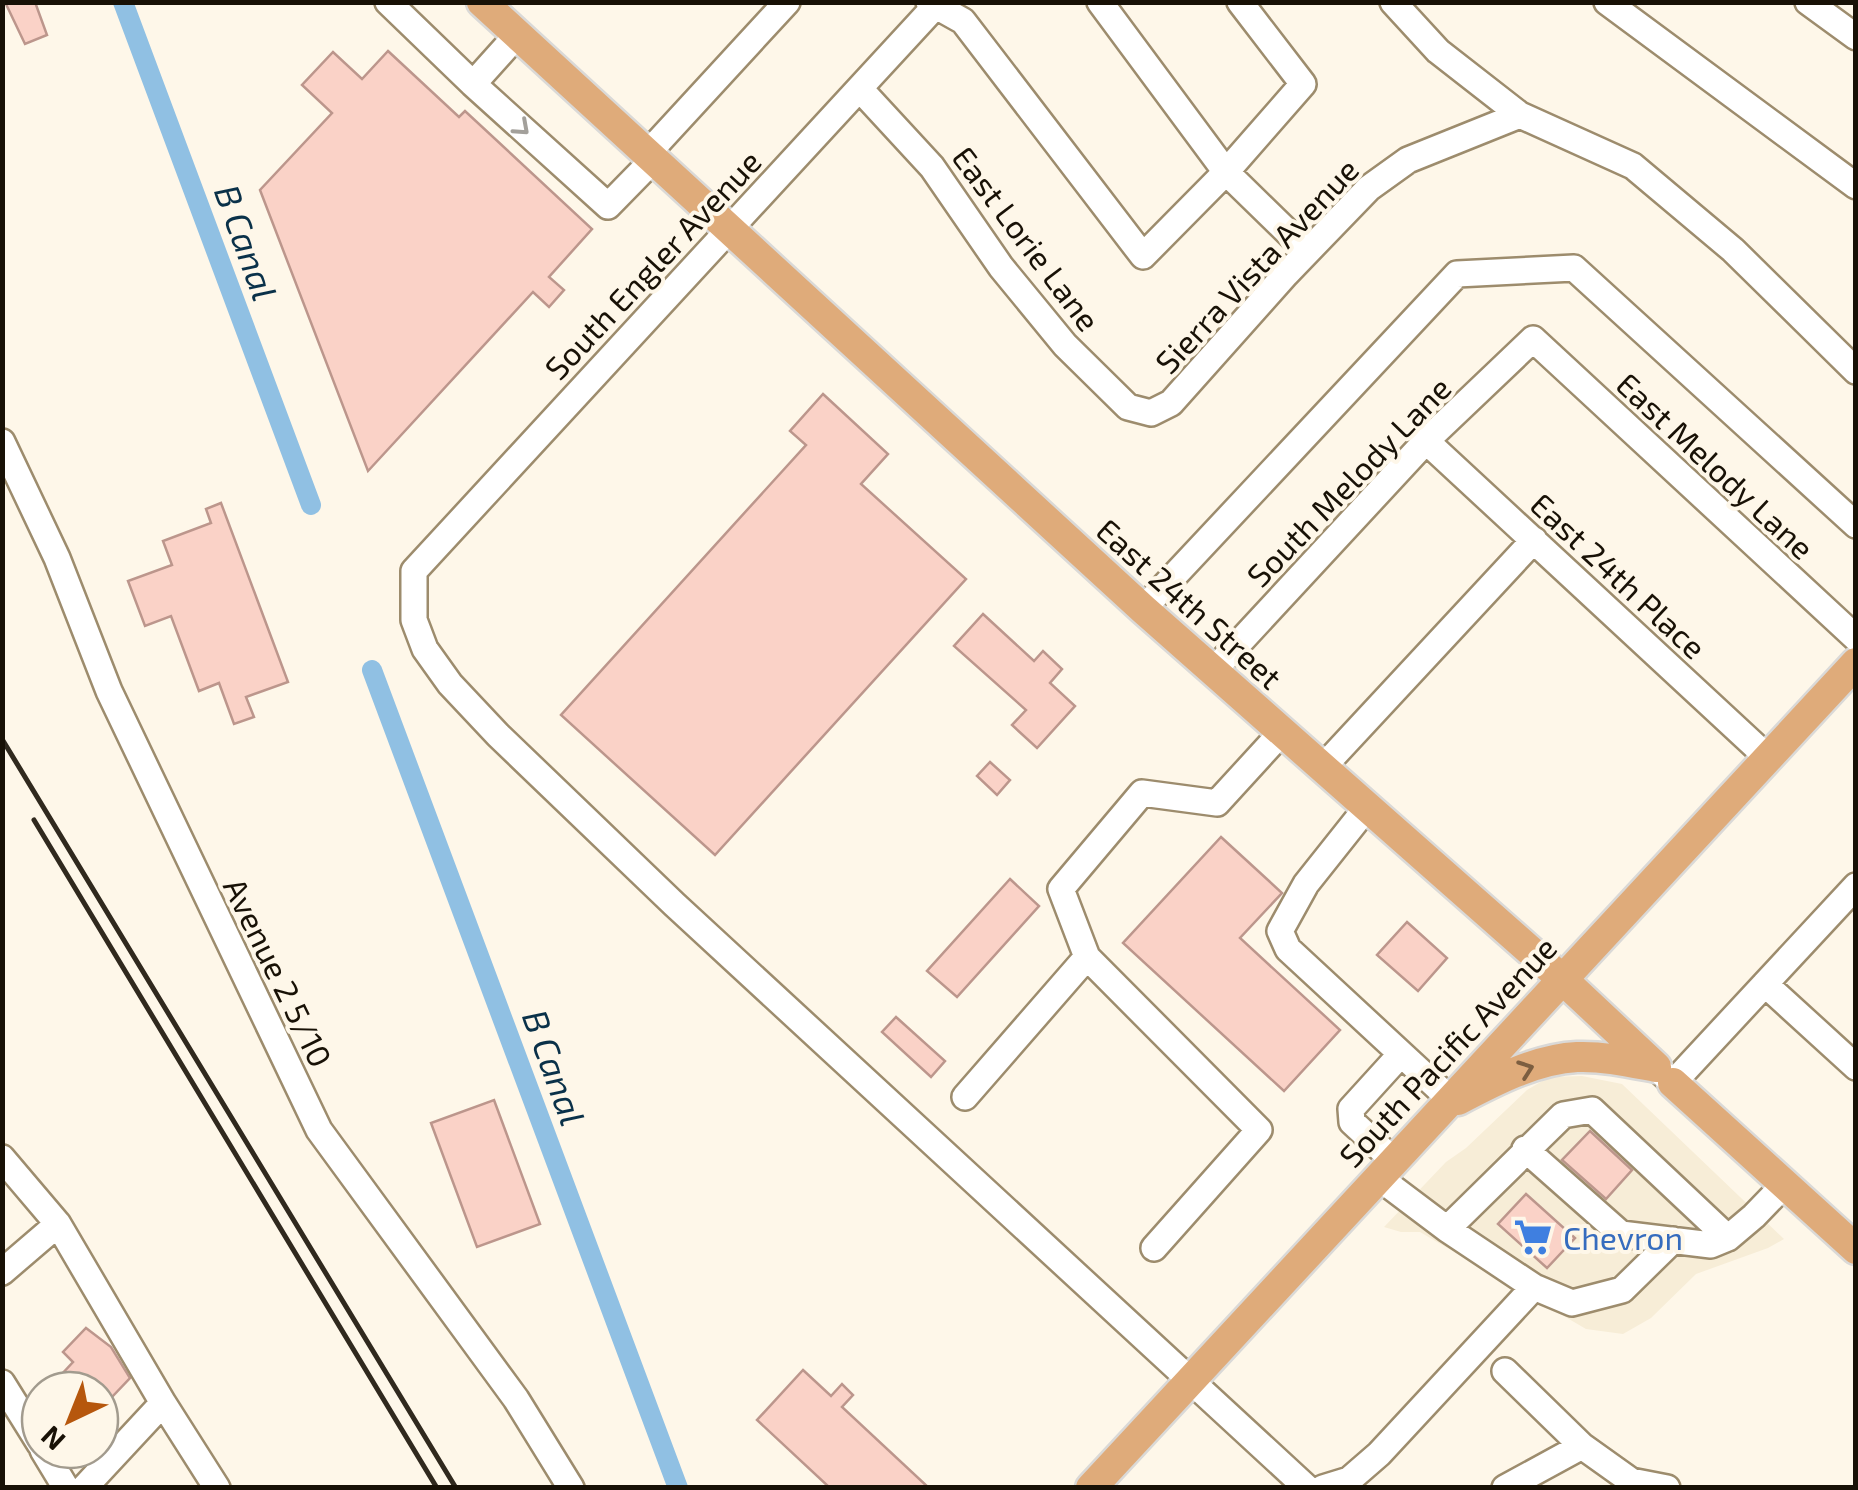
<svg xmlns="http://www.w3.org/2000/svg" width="1858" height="1490" font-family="'Exo 2',sans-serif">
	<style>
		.commercial { fill: #f7edd7 }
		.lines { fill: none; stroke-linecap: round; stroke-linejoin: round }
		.canal { stroke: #90c0e3; stroke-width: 20 }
		.building { fill: #fad2c7; stroke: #bc968c; stroke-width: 2.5 }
		.minor-casing { stroke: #9d8c6d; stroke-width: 30 }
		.major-casing { stroke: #dad9d7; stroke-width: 35 }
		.minor { stroke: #fff; stroke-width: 25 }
		.major { stroke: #dfab7a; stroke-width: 30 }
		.rail { stroke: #30291e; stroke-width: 5 }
		.oneway { stroke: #a3a09b }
		.oneway2 { stroke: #7c5e40 }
		.labels { text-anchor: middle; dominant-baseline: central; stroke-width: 8; stroke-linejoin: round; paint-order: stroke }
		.street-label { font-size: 32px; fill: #181106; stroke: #fef7e9 }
		.shop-label { font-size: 32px; fill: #366cbe; stroke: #fef7e9; text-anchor: start }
		.water-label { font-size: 35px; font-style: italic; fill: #0a3149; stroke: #fef7e9 }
	</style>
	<rect width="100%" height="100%" fill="#fef7e9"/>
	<path class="commercial" d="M1582,1076l40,8 162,155 -16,9 -72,26 -45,44 -28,16 -37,-5 -166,-97h-19l-17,-5 62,-65 20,-14 61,-58 22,-13z"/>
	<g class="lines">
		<path class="canal" d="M123,2l188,503
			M372,670l306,818"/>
	</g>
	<path class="building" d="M5,2h30l12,33 -22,9z
		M388,51l71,66 6,-6 127,118 -43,48 15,13 -15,17 -16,-15 -165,179 -108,-281 72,-77 -30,-28 31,-33 29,27z
		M823,394l65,60 -27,30 105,95 -251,276 -154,-140 245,-270 -16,-14z
		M221,503l67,179 -42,15 8,20 -20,7 -15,-41 -20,8 -28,-75 -26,10 -17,-45 44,-16 -9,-24 48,-18 -5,-14z
		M983,614l51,47 9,-10 19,18 -12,14 25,23 -38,42 -25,-23 14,-15 -72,-64z
		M990,762l20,18 -13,15 -20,-19z
		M1221,837l61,56 -42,45 100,92 -56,61 -161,-148z
		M1010,879l29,27 -82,91 -30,-26z
		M1407,922l40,36 -29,33 -41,-36z
		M896,1017l49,44 -14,16 -49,-45z
		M494,1100l46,124 -63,23 -46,-124z
		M1590,1131l42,39 -26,29 -44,-39z
		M1526,1194l49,44 -28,30 -49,-44z
		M86,1328l25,19 19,31 -19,20 -8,-8h-56l26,-28 -10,-10z
		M803,1370l28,26 11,-12 11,11 -11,12 87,81h-99l-73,-68z"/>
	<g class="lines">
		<g class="minor-casing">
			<path id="minor" d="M388,2l85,82
				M929,2l34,19 180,235 83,-84 77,-88 -63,-82
				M939,2l-525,569v49l11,29 25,35 48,51 176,169 633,584
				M1100,2l126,170 81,79
				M1393,2l45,49 82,64 113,51 100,84 123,121
				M1607,2l249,184
				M1808,2l48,35
				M517,35l-44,49 135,122 46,-47
				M860,89l72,78 69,100 64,78 63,62 23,6 20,-10 115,-129 83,-86 39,-28 112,-45
				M648,153l139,-151
				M1426,441l341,316
				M2,442l55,116 52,133 210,439 197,269 55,89
				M1143,609l314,-335 117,-6 282,257
				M1213,671l213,-230 107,-102 323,299
				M1323,767l211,-227
				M1368,806l-62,78 -26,47 8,18 162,150
				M1087,957l172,173 -105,118
				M1765,984l91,83
				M1661,1072l12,11 183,-197
				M965,1097l122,-140 -26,-68 81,-96 75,10 65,-71
				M1525,1149l96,85 90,11 17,-7 26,-22 30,-31
				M2,1158l56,66
				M1393,1160l-41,-38 -1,-13 50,-55
				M1378,1177l69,52 87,58 38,16 50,-13 51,-50
				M1447,1229l116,-114 29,-5 136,128
				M2,1272l56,-48 105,179 -79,85
				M1505,1371l77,75 49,35 36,7
				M2,1383l38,61
				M163,1403l54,85
				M43,1450l23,38
				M1323,1488l26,-8 30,-26 155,-167
				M1505,1488l77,-42"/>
		</g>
		<g class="major-casing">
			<path id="major" d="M482,2l661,607 418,369 95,89
				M1673,1083l183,166
				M1458,1100c36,-19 78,-41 119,-43 27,-1 53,5 79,10
				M1091,1488l765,-825"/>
		</g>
		<use href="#minor" class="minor"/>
		<use href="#major" class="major"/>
		<path class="rail" d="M2,739l454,749
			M34,820l403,668"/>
	</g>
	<defs><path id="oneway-chevron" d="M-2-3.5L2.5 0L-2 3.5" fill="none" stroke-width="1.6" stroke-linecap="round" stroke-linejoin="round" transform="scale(2.5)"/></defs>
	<use class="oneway" href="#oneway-chevron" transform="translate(522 128) rotate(42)"/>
	<use class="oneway2" href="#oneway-chevron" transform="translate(1526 1069) rotate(-20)"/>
	<defs>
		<g id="supermarket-bare" transform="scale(3)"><path d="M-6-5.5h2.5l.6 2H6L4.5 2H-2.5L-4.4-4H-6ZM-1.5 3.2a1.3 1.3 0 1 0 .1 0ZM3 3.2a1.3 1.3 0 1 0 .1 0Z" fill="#3f7fe0" stroke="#fef7e9" stroke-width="2.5" paint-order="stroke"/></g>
	</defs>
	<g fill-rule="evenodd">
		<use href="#supermarket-bare" x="1533" y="1237"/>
	</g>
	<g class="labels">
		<g class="street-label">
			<text transform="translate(1027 238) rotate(53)">East Lorie Lane</text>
			<text transform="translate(652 264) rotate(-47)">South Engler Avenue</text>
			<text transform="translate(1256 265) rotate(-47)">Sierra Vista Avenue</text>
			<text transform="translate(1716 465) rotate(43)">East Melody Lane</text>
			<text transform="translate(1348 481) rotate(-46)">South Melody Lane</text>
			<text transform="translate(1619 575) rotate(43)">East 24th Place</text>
			<text transform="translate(1190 603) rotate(42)">East 24th Street</text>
			<text transform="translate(279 972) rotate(64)">Avenue 2 5/10</text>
			<text transform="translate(1447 1051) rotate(-47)">South Pacific Avenue</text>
		</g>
		<g class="shop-label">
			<text x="1563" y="1237">Chevron</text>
		</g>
		<g class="water-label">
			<text transform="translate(247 242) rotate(70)">B Canal</text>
			<text transform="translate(555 1067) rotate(70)">B Canal</text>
		</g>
	</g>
	<rect width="1858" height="1490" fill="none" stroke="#181106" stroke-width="10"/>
	<g transform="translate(70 1420) rotate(223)"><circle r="48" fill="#fef7e9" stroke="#a29b8e" stroke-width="2.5"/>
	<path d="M0-8L18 38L0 25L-18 38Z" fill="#b6570d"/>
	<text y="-15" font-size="28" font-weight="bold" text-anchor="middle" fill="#181106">N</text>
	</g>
</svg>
